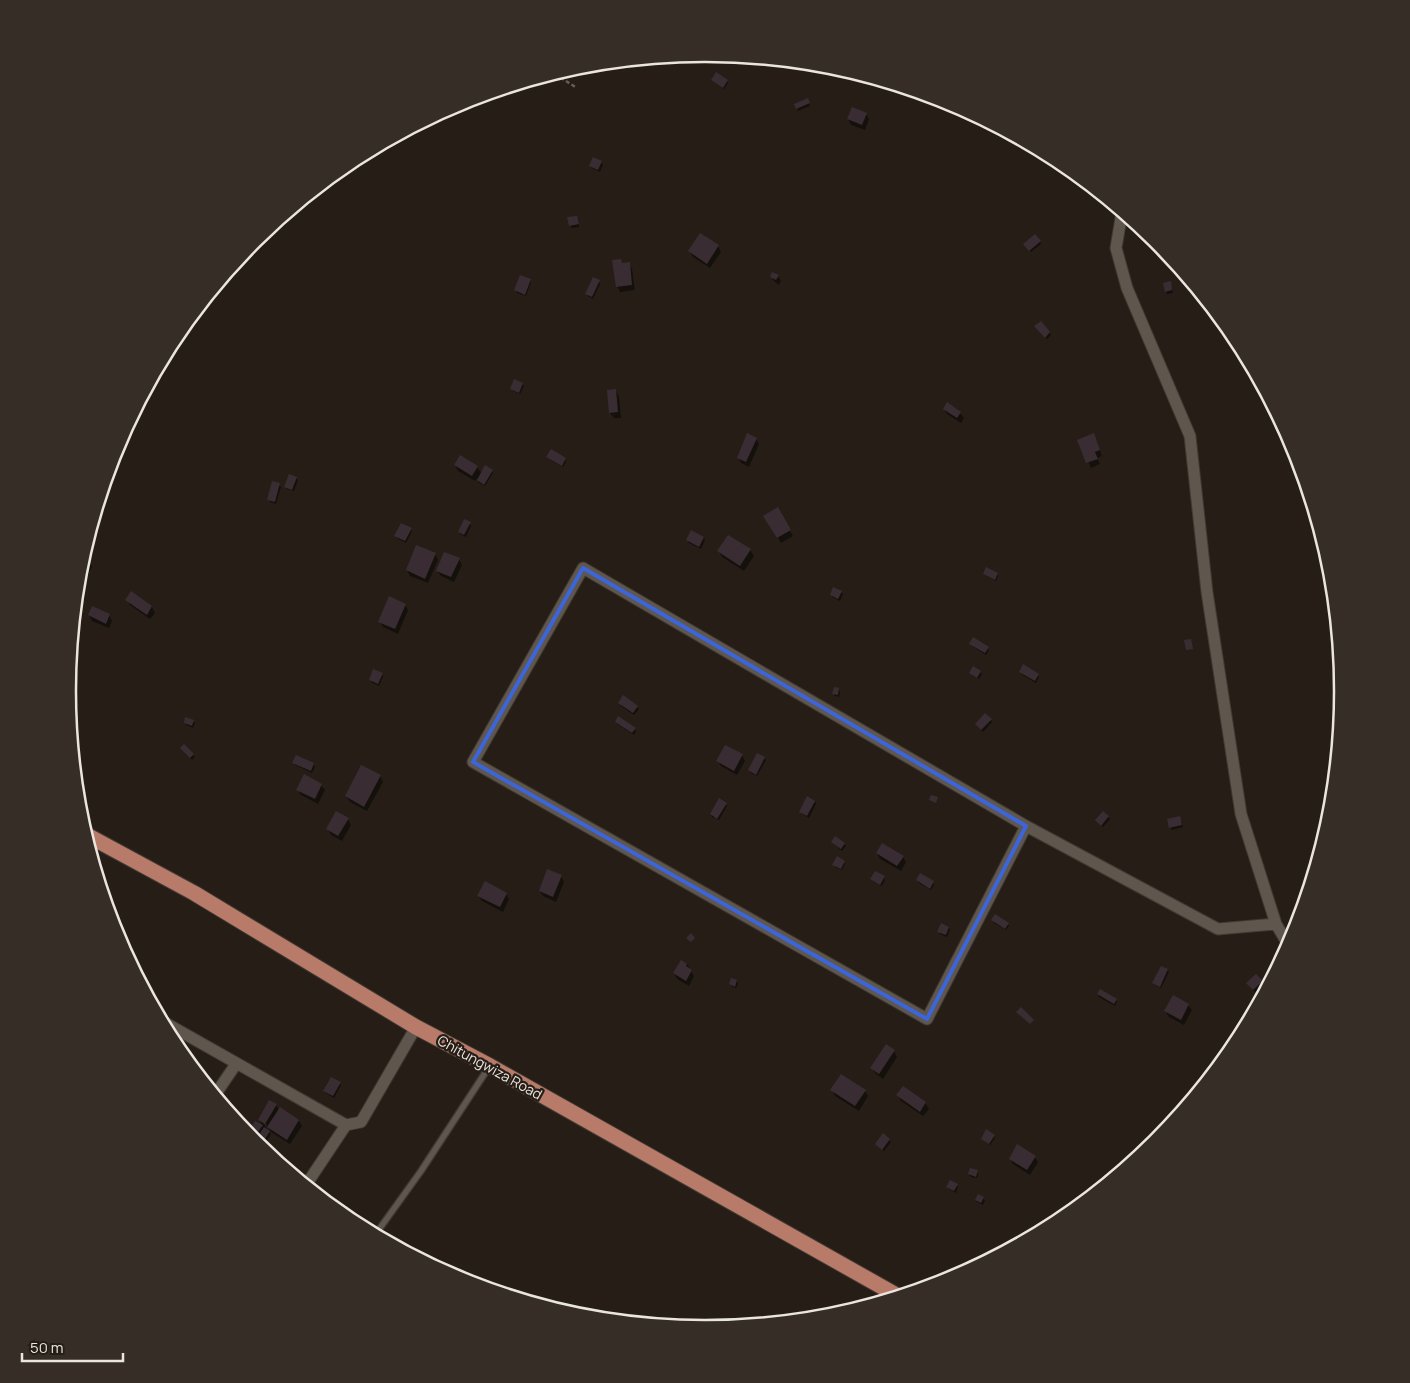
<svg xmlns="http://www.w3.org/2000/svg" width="1410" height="1383" font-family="Manrope,sans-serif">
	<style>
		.shadow { fill: #0007 }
		.building { fill: #392d33 }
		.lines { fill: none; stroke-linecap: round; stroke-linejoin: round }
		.lane-casing { stroke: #3f3933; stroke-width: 8 }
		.street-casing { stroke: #3f3933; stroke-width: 13 }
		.primary-casing { stroke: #3f3933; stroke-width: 17 }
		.path { stroke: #655e56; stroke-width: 2.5; stroke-dasharray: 4 2.5; stroke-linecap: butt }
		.lane { stroke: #5f564d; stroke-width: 5.5 }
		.street { stroke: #5f564d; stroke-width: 11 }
		.primary { stroke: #b87b69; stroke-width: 15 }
		.marked { fill: none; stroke: #3c65d9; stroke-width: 4; stroke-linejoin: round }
		.labels { text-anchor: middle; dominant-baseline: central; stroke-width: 4.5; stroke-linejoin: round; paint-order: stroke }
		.street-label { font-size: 14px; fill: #eae5df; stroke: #261e16 }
		.rim { fill: none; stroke: #eae5df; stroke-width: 2.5 }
	</style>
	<rect width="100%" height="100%" fill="#261e16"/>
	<path class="shadow" d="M712,80h15l1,3 -4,6 -10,-7z
		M808,100l2,6 -12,5 -1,-3z
		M866,114l3,5 -4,11 -14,-5 -3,-6z
		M601,162l2,3 -3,7 -8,-4 -2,-2z
		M578,219l1,8 -7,1 -2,-2z
		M1040,241l1,3 -10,8 -5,-6z
		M718,246l3,6 -11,16 -17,-11 -3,-5z
		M620,260l3,4h6l3,5 3,21 -15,2 -3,-6z
		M778,276l3,5 -2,4 -4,-3 -4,-5z
		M530,280l1,2 -5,14 -9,-3 -1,-3z
		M599,281l1,3 -7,15 -5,-3 -1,-2z
		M1170,283l3,10 -6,1 -1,-2z
		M1040,323l11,12 -4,4 -10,-10z
		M522,384l2,2 -4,8 -7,-3 -1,-3z
		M615,390l4,6 2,22h-7l-4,-5z
		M944,409l16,4 4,5 -3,5 -14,-9z
		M756,439l3,5 -10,23 -8,-4 -3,-6z
		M1079,440h17l6,16 -5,2 3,6 -9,4z
		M548,457l17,2 1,3 -3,5 -14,-8z
		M455,465l22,2 5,7 10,-3 1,2 -8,13 -6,-3 -2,-5 -2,3 -17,-10z
		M296,478l2,2 -4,11 -7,-2 -2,-2z
		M279,485l2,2 -5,17 -6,-2 -2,-3z
		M777,509l16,27 -12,7 -16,-27z
		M470,523l1,3 -5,11 -6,-3 -1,-2z
		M411,529l1,2 -6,12 -9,-5 -1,-2z
		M729,536l21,14 4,6 -10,15 -22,-14 -3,-6z
		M704,538l1,2 -4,9 -12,-6 -2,-3z
		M435,554l3,6 -10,23 -18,-7 -3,-6z
		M82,558l7,4 3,5 -6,11 -7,-4z
		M459,559l3,6 -8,17 -13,-6 -4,-5z
		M984,574h13l1,2 -2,5 -10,-5z
		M841,592l2,2 -3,7 -8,-4 -1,-2z
		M131,593l21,14 3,6 -5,6 -20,-14 -3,-5z
		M405,605l3,5 -10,24 -15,-7 -3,-5z
		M89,615h20l3,6 -3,7 -17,-7z
		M971,644l17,4 1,2 -3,5 -14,-9z
		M980,672l2,2 -3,5 -7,-4z
		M1020,672l18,3 1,2 -3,6 -15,-9z
		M382,674l1,3 -4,9 -7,-3 -2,-3z
		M838,689l2,3 -1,5 -4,-1 -1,-2z
		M619,703l18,4 2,2 -5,6 -13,-9z
		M991,720l1,2 -9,10 -6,-6z
		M193,721l2,2 -2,5 -7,-3 -1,-2z
		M616,722l19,7 1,2 -2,4 -17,-11z
		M181,748l12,7 2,2 -3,3z
		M742,755l3,6 -8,14 -16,-9 -3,-5z
		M764,758l2,2 -9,16 -6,-3 -2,-3z
		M294,763l19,1 2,3 -3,6 -17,-8z
		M380,776l3,6 -16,29 -17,-9 -4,-6z
		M321,785l4,5 -7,14 -17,-9 -3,-5z
		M815,802l1,2 -7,14 -7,-4 -1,-2z
		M726,804l1,2 -8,14 -7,-3 -1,-3z
		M1108,817l2,2 -7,8 -5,-4z
		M348,819l3,6 -9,16 -11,-6 -3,-6z
		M1181,820l2,7 -11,3 -2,-2z
		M832,842l12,2 2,2 -4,5z
		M877,853l26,4 3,5 -5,9 -21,-12z
		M844,861l1,3 -3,6 -7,-3 -1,-2z
		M561,876l3,6 -8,20 -13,-6 -3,-5z
		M884,877l1,3 -3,6 -9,-5 -1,-2z
		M917,880l16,2 1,3 -3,5 -12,-7z
		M506,894l3,5 -6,13 -21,-11 -4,-5z
		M993,920l15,4 1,2 -3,4 -12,-7z
		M949,928l1,2 -3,7 -7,-3 -2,-3z
		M687,964l7,12 -5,10 -12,-7 -3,-6z
		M1167,970l2,2 -8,16 -6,-3 -1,-2z
		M1256,976l7,8 -8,8 -6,-6z
		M737,981l1,3 -2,4 -4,-1 -1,-3z
		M1098,994l18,6 1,2 -2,4 -16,-9z
		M1188,1005l4,5 -8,15 -15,-8 -4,-6z
		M894,1051l3,6 -14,22 -8,-6 -3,-5z
		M340,1083l1,2 -7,13 -8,-5 -2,-2z
		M903,1088l22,15 4,6 -6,7 -22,-15 -3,-6z
		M832,1090l33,1 3,5 -9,15 -24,-15z
		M276,1105l3,5 20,11 3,5 -12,18 -19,-12 -8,-14 -2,2 10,14 -9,15 -15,-15 9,-12 7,5 -4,-7z
		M994,1136l1,2 -5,7 -8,-6z
		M889,1140l2,2 -7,9 -8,-7z
		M1035,1157l3,5 -8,13 -17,-11 -3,-5z
		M977,1171l1,3 -1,4 -6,-1 -2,-3z
		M957,1185l1,2 -2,6 -7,-4 -1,-2z
		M978,1196l5,2 2,3 -2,4 -6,-3 -1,-2z"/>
	<path class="building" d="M716,72l12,8 -5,8 -12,-8z
		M808,98l2,5 -14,6 -2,-5z
		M852,107l15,6 -5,12 -15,-6z
		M593,157l9,4 -4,9 -9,-4z
		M577,216l2,8 -10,2 -2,-9z
		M700,233l19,12 -12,19 -19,-13z
		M1035,234l6,7 -12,10 -6,-7z
		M621,259l1,4 8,-1 2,23 -16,2 -4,-27z
		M772,272l7,3 -3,5 -6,-3z
		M520,275l11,4 -6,16 -11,-5z
		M593,277l7,3 -8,17 -7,-3z
		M1171,281l1,9 -7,2 -2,-9z
		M1041,321l9,11 -5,6 -11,-12z
		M514,379l9,4 -4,10 -9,-4z
		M616,389l2,23 -9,1 -2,-23z
		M947,402l14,10 -4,6 -14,-9z
		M747,433l10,5 -11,24 -9,-4z
		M1094,433l6,17 -5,2 3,7 -12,4 -9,-23z
		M551,449l15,9 -4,8 -16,-9z
		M460,455l18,11 -6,10 -18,-11z
		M485,465l8,5 -9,15 -7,-5z
		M289,474l8,3 -5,13 -8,-3z
		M272,481l8,2 -5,19 -8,-2z
		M778,507l13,23 -14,8 -14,-22z
		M464,519l7,3 -7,13 -6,-3z
		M401,523l11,5 -7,13 -11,-5z
		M691,530l13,7 -5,10 -13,-7z
		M728,535l23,14 -11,17 -23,-15z
		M416,545l20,8 -11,26 -19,-9z
		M444,552l16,6 -9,19 -15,-6z
		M83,557l6,4 -6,12 -4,-2z
		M986,567l12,6 -3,7 -12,-6z
		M833,587l9,4 -4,8 -8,-4z
		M131,591l21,15 -5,9 -22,-15z
		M389,596l17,8 -11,25 -17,-7z
		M92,606l18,8 -4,10 -18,-9z
		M973,637l16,10 -4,6 -16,-9z
		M1191,639l2,10 -7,1 -2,-10z
		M1023,664l16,10 -4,7 -16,-9z
		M973,666l8,5 -4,7 -8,-5z
		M373,669l10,4 -5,11 -9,-4z
		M834,687l5,1 -1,7 -6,-1z
		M623,695l15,11 -5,7 -15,-10z
		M985,713l7,6 -11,11 -6,-6z
		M618,716l18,12 -4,5 -17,-11z
		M185,717l9,3 -2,6 -8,-3z
		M184,744l10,10 -4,4 -10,-10z
		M725,745l18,9 -9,17 -18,-10z
		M757,753l8,4 -9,18 -8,-5z
		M296,755l18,8 -3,8 -19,-8z
		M361,765l20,10 -17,32 -19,-11z
		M304,774l18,10 -7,15 -19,-9z
		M931,795l7,2 -2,6 -7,-3z
		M807,796l8,5 -8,15 -8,-4z
		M719,798l8,5 -10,16 -7,-5z
		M336,811l13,7 -11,18 -12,-7z
		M1103,811l6,5 -8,10 -6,-6z
		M1180,816l2,9 -13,3 -2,-9z
		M835,836l10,7 -4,6 -10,-7z
		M882,843l22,13 -7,10 -21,-13z
		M837,856l8,5 -4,8 -9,-4z
		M547,869l15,6 -9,22 -14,-6z
		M875,871l10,5 -5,9 -10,-6z
		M920,873l14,8 -4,8 -14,-9z
		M485,881l22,12 -7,14 -23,-11z
		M995,914l14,9 -4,6 -14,-9z
		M941,923l8,4 -3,8 -9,-3z
		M691,933l4,5 -4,4 -5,-4z
		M681,960l6,4 -1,2 6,4 -6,11 -13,-8z
		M1161,966l7,3 -8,18 -8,-4z
		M1256,974l7,7 -10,9 -7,-7z
		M731,978l6,2 -2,7 -6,-3z
		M1100,989l17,10 -3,5 -17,-10z
		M1173,995l16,9 -8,16 -17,-9z
		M1021,1007l13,13 -4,4 -14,-12z
		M886,1044l9,6 -16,24 -9,-6z
		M841,1074l25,16 -11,16 -25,-16z
		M331,1077l10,5 -8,14 -10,-5z
		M903,1086l23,16 -6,10 -24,-17z
		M269,1100l8,4 -12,20 -7,-4z
		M280,1107l19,13 -12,20 -20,-13z
		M255,1121l8,4 -11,15 -5,-7z
		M264,1127l6,4 -10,16 -6,-4z
		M986,1129l9,6 -6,9 -8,-5z
		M883,1133l7,6 -8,11 -7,-6z
		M1017,1144l19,12 -9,14 -18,-11z
		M970,1168l8,2 -2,7 -8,-3z
		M950,1180l8,4 -4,7 -8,-4z
		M978,1194l6,3 -3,6 -6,-3z
		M1076,1197l8,5 -6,4 -6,-3z
		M1019,1235l8,4 -9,5 -2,-2z"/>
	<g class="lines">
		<g class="lane-casing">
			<path id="lane" d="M375,1235l46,-64 68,-104"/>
		</g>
		<g class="street-casing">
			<path id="street" d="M1124,215l-3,3 -5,30 11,40 63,148 17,156 34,222 35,110 13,22
				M1026,826l-99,193 -454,-257 110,-194 443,258 192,103 58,-5
				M162,1021l184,104
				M215,1095l21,-31
				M306,1185l40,-60 15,-3 55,-95"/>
		</g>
		<g class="primary-casing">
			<path id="primary" d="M85,834l109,59 222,134 74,39 408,230"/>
		</g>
		<path class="path" d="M555,74l22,14"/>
		<use href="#lane" class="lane"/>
		<use href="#street" class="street"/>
		<use href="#primary" class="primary"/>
	</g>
	<path class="marked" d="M583,568l443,258 -99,193 -454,-257z"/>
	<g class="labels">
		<g class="street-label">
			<text transform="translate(490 1067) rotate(29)">Chitungwiza Road</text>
		</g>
	</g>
	<path d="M0 0H1410V1383H0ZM76 691a629 629 0 1 1 1258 0a629 629 0 1 1-1258 0Z" fill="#362e26" fill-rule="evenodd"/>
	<path class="rim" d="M76 691a629 629 0 1 1 1258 0a629 629 0 1 1-1258 0Z"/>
	<path d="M22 1353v8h101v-8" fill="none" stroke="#eae5df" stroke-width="2.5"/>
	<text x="30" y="1353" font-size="15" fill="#eae5df" stroke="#261e16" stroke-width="4" paint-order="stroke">50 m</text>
</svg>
